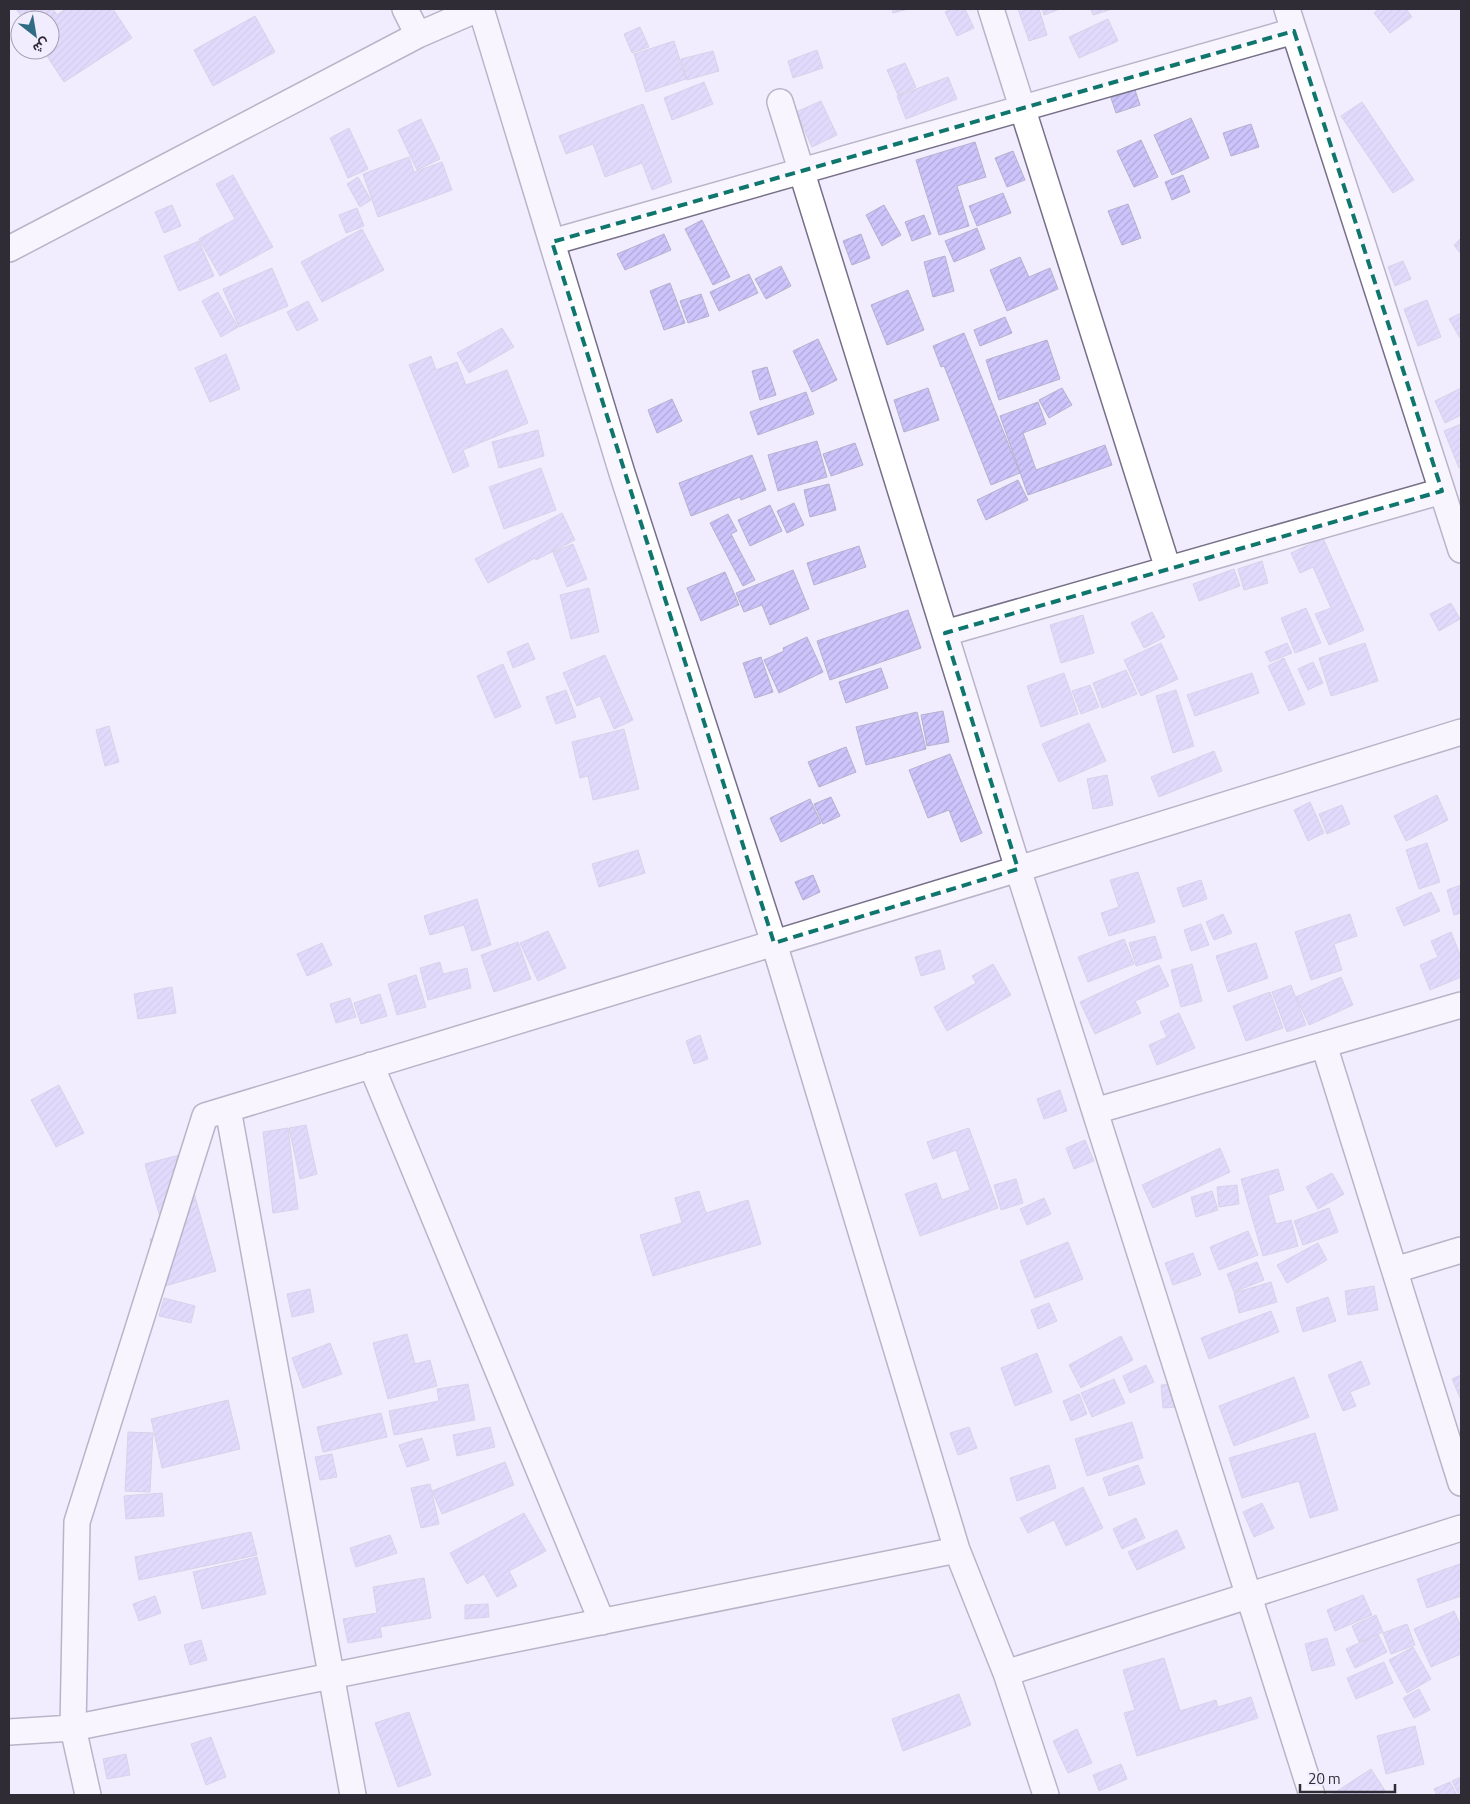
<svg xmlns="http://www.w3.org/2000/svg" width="1470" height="1804" font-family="'Titillium Web',Vazirmatn,sans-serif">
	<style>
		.building { fill: url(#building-hatch); stroke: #b5b2cd }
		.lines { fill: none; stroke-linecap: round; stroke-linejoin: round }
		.street-casing { stroke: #766f88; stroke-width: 28 }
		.street { stroke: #fff; stroke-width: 25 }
		.marked { fill: none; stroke: #0f766e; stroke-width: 4; stroke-dasharray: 10 6; stroke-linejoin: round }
	</style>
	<defs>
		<pattern id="building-hatch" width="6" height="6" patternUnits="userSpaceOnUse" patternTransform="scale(1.25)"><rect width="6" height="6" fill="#ccc4fb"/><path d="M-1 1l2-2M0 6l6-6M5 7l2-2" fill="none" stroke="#b0a9d8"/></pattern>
	</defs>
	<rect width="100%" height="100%" fill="#f2edfe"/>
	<path class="building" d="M16,9h37l4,6 9,-6h47l19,29 -68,44 -21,-32h7v-30h-26z
		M892,9h16l-15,4z
		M952,9h13l9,19 -17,8 -12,-24z
		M1018,9h21l8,26 -18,6z
		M1042,9h18l-16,6z
		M1091,9h21l-19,6z
		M1379,9h27l6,8 -22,16 -16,-20z
		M255,16l20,36 -62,34 -19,-36z
		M1108,19l10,22 -39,17 -10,-21z
		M640,27l9,20 -17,6 -8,-19z
		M674,41l12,38 -40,13 -12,-38z
		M817,50l6,18 -30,10 -5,-17z
		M713,51l6,20 -32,9 -6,-21z
		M905,63l11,24 -18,8 -11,-25z
		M948,77l9,22 -51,20 -9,-23z
		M704,82l9,22 -41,16 -8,-22z
		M1135,90l5,15 -24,8 -5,-15z
		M821,101l16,34 -25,12 -16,-35z
		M1362,102l52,78 -21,13 -52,-77z
		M643,104l29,78 -20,8 -10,-27 -37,14 -12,-33 -27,10 -7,-18z
		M1191,118l18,40 -37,17 -18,-40z
		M421,119l19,40 -23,11 -19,-40z
		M1251,124l8,23 -28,9 -8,-23z
		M349,128l19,41 -20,9 -18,-40z
		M1141,140l17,37 -24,10 -17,-36z
		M975,142l11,35 -29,9 12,40 -30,9 -23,-75z
		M1013,151l12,29 -18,7 -12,-29z
		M409,157l5,15 28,-10 10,28 -74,27 -15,-43z
		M233,175l40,72 -53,29 -21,-37 36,-20 -19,-35z
		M1183,175l7,17 -18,8 -7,-18z
		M358,177l13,23 -11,7 -13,-23z
		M1003,193l8,20 -34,13 -8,-20z
		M1128,204l13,34 -19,7 -14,-34z
		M172,205l9,21 -17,7 -9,-21z
		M884,205l17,30 -19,11 -16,-31z
		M357,208l7,18 -18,7 -7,-18z
		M924,215l7,19 -19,7 -7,-19z
		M702,220l28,57 -17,8 -28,-56z
		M977,228l8,21 -31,13 -9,-21z
		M362,229l22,41 -62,32 -21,-40z
		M664,234l7,16 -46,20 -8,-16z
		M861,234l9,24 -18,7 -9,-24z
		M1461,238v16l-7,-9z
		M199,241l15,35 -35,15 -15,-35z
		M945,256l9,35 -21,6 -9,-35z
		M1020,257l9,20 21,-9 8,21 -51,22 -17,-41z
		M1403,261l8,18 -16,7 -7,-19z
		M781,266l10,20 -25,13 -11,-20z
		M272,268l16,38 -49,21 -16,-38z
		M749,274l9,19 -39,18 -9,-19z
		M670,283l15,40 -21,7 -14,-39z
		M908,290l16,40 -37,15 -16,-40z
		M218,292l20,35 -17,10 -19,-36z
		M701,294l8,22 -21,7 -8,-22z
		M1427,300l14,37 -23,9 -14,-37z
		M308,301l10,19 -21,11 -10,-19z
		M1461,313v24l-1,1 -11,-19z
		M1005,317l7,16 -32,13 -6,-16z
		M502,328l12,19 -45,26 -12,-20z
		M964,333l56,140 -29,12 -47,-119 -3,1 -8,-21z
		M818,339l19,41 -25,12 -19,-41z
		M1047,340l13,39 -61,21 -13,-40z
		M226,354l14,35 -30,13 -15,-34z
		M431,356l5,14 21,-8 9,23 41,-15 21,53 -65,27 6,16 -16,7 -44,-108z
		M767,367l9,28 -16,5 -8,-29z
		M928,388l11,32 -35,12 -10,-32z
		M1062,388l10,17 -23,13 -10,-18z
		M1461,388v27l-16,8 -10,-22z
		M806,392l8,22 -56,21 -8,-23z
		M672,399l10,22 -25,12 -9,-23z
		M1038,402l8,22 -23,9 13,37 69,-25 7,20 -84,30 -28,-79z
		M1461,424v43l-2,1 -15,-37z
		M538,430l6,26 -45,12 -7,-26z
		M817,441l10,36 -49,14 -10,-36z
		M855,443l8,22 -32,11 -8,-22z
		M752,455l14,35 -25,10 -1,-3 -49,19 -12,-33z
		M541,468l15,42 -52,19 -15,-42z
		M1018,480l10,20 -42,20 -9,-20z
		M829,484l7,26 -26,7 -6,-27z
		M794,503l10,22 -17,8 -10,-22z
		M770,505l12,26 -32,15 -12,-26z
		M562,513l13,27 -39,20 -1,-2 -47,25 -13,-24z
		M728,514l9,17 -6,3 24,46 -12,6 -33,-63z
		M1323,538l41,92 -35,15 -14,-31 16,-6 -18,-41 -13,6 -9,-20z
		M573,544l14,35 -20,8 -14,-35z
		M859,546l7,21 -52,18 -7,-22z
		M1262,561l6,22 -24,7 -6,-21z
		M1234,569l6,17 -41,15 -6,-17z
		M793,570l16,39 -39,16 -8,-20 -18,7 -8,-19z
		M725,572l14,33 -38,16 -14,-33z
		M589,588l10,44 -28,7 -11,-44z
		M1451,603l9,16 -21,12 -9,-17z
		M1306,608l15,35 -26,10 -14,-35z
		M908,610l13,38 -91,32 -13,-39z
		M1152,612l13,25 -21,11 -13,-25z
		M1083,615l11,38 -33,10 -11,-38z
		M807,637l16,35 -44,21 -15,-33 20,-9 -1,-3z
		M528,643l7,16 -22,9 -6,-16z
		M1161,643l17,36 -37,17 -17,-36z
		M1287,643l5,10 -22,9 -5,-10z
		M1365,643l13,38 -47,15 -12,-38z
		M605,655l28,65 -19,9 -14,-33 -23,10 -14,-33z
		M761,657l12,35 -18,6 -12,-35z
		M1284,658l21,46 -16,7 -21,-45z
		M1313,662l10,21 -15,7 -10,-21z
		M503,664l18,43 -26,11 -18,-42z
		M881,668l7,20 -42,15 -7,-21z
		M1126,670l11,24 -35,14 -9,-25z
		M1064,673l14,41 -37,13 -14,-41z
		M1252,673l7,20 -64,23 -8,-21z
		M1090,685l9,22 -18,7 -9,-23z
		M566,690l10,27 -20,7 -10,-27z
		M1176,690l18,56 -21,7 -17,-57z
		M943,711l6,31 -22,4 -6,-31z
		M917,712l9,37 -60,16 -10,-38z
		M1089,723l17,38 -47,21 -17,-38z
		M109,726l10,36 -14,4 -9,-36z
		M624,729l15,60 -46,11 -5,-24 -8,2 -8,-36z
		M846,747l10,25 -37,15 -11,-25z
		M1214,751l8,20 -63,26 -8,-20z
		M950,754l32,79 -21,9 -12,-32 -21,8 -19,-48z
		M1107,775l6,30 -20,4 -6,-30z
		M1437,795l11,25 -42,21 -12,-25z
		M831,797l9,19 -17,8 -9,-20z
		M810,799l11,24 -40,19 -11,-24z
		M1310,802l14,31 -16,8 -14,-31z
		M1342,805l8,19 -23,10 -8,-20z
		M1427,843l13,39 -21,7 -13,-39z
		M638,850l7,23 -46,14 -7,-23z
		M1138,872l17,50 -46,14 -8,-23 18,-6 -9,-27z
		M813,875l7,17 -17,8 -8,-18z
		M1201,880l6,19 -24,8 -6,-19z
		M1461,885v28l-7,2 -7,-25z
		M1431,892l9,19 -36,15 -8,-18z
		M477,899l14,46 -19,6 -8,-26 -34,10 -6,-19z
		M1223,914l9,19 -18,7 -8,-18z
		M1350,914l7,22 -23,8 8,26 -31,10 -16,-48z
		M1201,924l8,21 -18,6 -7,-21z
		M548,931l18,37 -28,13 -18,-38z
		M1451,932l10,25v20l-31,13 -10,-25 18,-8 -7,-16z
		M1155,936l7,22 -26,8 -7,-23z
		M1124,939l10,25 -46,18 -10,-25z
		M518,942l13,37 -37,13 -13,-37z
		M322,943l10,22 -25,11 -10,-22z
		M1256,943l12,35 -40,14 -12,-36z
		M940,950l5,19 -24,7 -6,-19z
		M440,962l3,12 24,-6 4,20 -43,12 -8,-32z
		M993,964l18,31 -64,36 -13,-24 42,-24 -4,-7z
		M1192,964l10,37 -21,6 -10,-37z
		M1159,965l10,21 -34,15 6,12 -46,21 -15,-32z
		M416,975l10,32 -29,8 -9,-31z
		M1341,977l12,28 -44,20 -13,-28z
		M1291,985l15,40 -19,7 -15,-40z
		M172,987l4,26 -38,6 -4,-25z
		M1270,992l13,36 -37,13 -13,-35z
		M380,994l7,22 -26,8 -7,-21z
		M350,998l6,19 -20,6 -6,-19z
		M1179,1013l16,35 -38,17 -8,-20 18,-8 -7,-15z
		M700,1035l8,24 -14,5 -8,-23z
		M59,1085l25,48 -28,14 -25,-47z
		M1060,1090l7,21 -23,8 -7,-20z
		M306,1125l11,49 -17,5 -11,-51z
		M288,1128l10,81 -25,4 -10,-81z
		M969,1128l29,80 -78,28 -15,-42 31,-11 6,17 28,-10 -14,-40 -23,9 -6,-17z
		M1085,1140l9,21 -20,8 -8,-21z
		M1220,1148l10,24 -77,36 -11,-23z
		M183,1154l33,117 -51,15 -4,-14 -2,1 -9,-34 15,-4 -20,-71z
		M1278,1169l6,21 -16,5 8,29 15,-4 7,26 -35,10 -22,-77z
		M1332,1173l12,21 -26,15 -12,-22z
		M1016,1179l7,24 -22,7 -7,-25z
		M1237,1185l2,19 -20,3 -2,-20z
		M699,1191l7,22 42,-13 13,44 -108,32 -13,-41 42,-12 -7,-25z
		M1212,1191l6,19 -22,7 -5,-20z
		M1044,1198l7,16 -24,11 -7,-16z
		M1329,1208l9,24 -35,13 -9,-24z
		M1248,1231l10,24 -39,15 -9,-23z
		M1068,1242l15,37 -48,19 -15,-37z
		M1318,1243l9,17 -40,23 -10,-18z
		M1193,1253l8,22 -28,10 -8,-22z
		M1257,1262l7,18 -30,12 -7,-18z
		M1271,1282l6,20 -38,11 -5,-20z
		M1374,1286l4,24 -30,5 -3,-24z
		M310,1289l4,23 -22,5 -5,-23z
		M1328,1297l8,24 -33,11 -7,-24z
		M164,1298l31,8 -4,17 -32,-7z
		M1049,1303l8,18 -19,8 -7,-19z
		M1271,1311l8,21 -70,27 -8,-21z
		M407,1334l8,30 15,-4 7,26 -49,13 -15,-56z
		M1121,1336l12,24 -52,28 -12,-23z
		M330,1343l12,31 -39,14 -11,-30z
		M1037,1353l15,39 -37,14 -14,-38z
		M1361,1361l9,23 -20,8 6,14 -13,5 -15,-36z
		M1146,1365l8,17 -24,11 -7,-17z
		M1461,1375v25l-9,-21z
		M1294,1377l15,40 -75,29 -15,-40z
		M1114,1379l11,24 -33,14 -11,-24z
		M468,1384l7,36 -81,15 -5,-24 50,-10 -2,-12z
		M1175,1384l2,23 -14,1 -2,-23z
		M1079,1394l8,20 -16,7 -8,-20z
		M228,1400l12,49 -78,19 -11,-49z
		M381,1413l6,24 -64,15 -6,-25z
		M1132,1422l11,36 -56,18 -12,-37z
		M490,1427l5,20 -38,9 -4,-21z
		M969,1427l8,21 -19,7 -8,-22z
		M128,1432l25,1 -3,59 -25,-1z
		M1315,1433l23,77 -28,8 -11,-37 -57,17 -13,-40z
		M422,1438l7,22 -22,7 -8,-22z
		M332,1454l5,23 -17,3 -5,-23z
		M505,1462l9,23 -72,29 -10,-23z
		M1049,1465l7,23 -39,13 -7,-23z
		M1138,1465l7,19 -36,12 -6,-18z
		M430,1484l9,40 -18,4 -10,-40z
		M1083,1487l20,41 -37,18 -12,-26 -26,13 -8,-15z
		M162,1493l2,23 -38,3 -2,-23z
		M1262,1503l12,25 -20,9 -11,-25z
		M524,1513l22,38 -37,20 8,15 -20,11 -13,-23 -17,10 -17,-31z
		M1136,1518l9,20 -23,11 -9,-20z
		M1177,1530l8,18 -48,22 -9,-18z
		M251,1532l6,23 -118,25 -4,-23z
		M390,1535l7,18 -41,14 -6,-19z
		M257,1557l9,37 -64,15 -9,-37z
		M1460,1564l1,32 -34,12 -10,-29z
		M424,1578l7,40 -51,9 2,10 -34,6 -5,-24 34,-6 -4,-26z
		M1363,1595l9,20 -37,16 -8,-21z
		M155,1596l6,17 -22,8 -6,-17z
		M488,1604l1,13 -24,2v-14z
		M1454,1611l7,15v28l-30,13 -17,-38z
		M1376,1615l7,17 -24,10 -7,-16z
		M1407,1624l8,21 -24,9 -8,-21z
		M1378,1634l9,18 -32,16 -9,-19z
		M1327,1638l8,27 -23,6 -7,-27z
		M201,1640l6,20 -17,5 -6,-20z
		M1413,1647l18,32 -24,14 -18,-33z
		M1164,1658l16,53 36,-11 2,7 33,-10 7,21 -121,38 -13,-43 11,-3 -12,-40z
		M1384,1662l9,21 -37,16 -9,-21z
		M1419,1689l11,21 -16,8 -11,-20z
		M959,1694l12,31 -68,26 -11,-32z
		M409,1712l22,63 -33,12 -23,-64z
		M1415,1726l9,38 -38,10 -9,-38z
		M1077,1729l15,34 -24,10 -15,-32z
		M211,1737l15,40 -20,8 -15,-41z
		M126,1754l4,21 -23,4 -4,-20z
		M1121,1764l6,15 -28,12 -6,-16z
		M1371,1769l15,23 -5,3h-50z
		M1461,1777v18h-2l-7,-14z
		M1450,1782l7,13h-20l-3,-6z"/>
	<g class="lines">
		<g class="street-casing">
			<path id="street" d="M405,9l13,26
				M481,9l141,464 152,470 183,607 49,123 40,122
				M991,9l177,560
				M1287,9l174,541
				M780,102l238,767 294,926
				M552,242l742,-211
				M9,249l409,-214 60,-26
				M945,633l497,-142
				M1324,1045l137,438
				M371,1065l231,557
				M228,1109l125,686
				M1095,1111l366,-106
				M1395,1270l66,-20
				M957,1550l-884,178 4,-206 128,-406 813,-247 443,-137
				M1006,1673l455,-145
				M9,1732l64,-4 15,67"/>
		</g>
		<use href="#street" class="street"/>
	</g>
	<path d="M0 0H1470V1804H0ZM1294,31l148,460 -497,142 73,236 -244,74 -222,-701z" fill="#f2edfe" fill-opacity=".55" fill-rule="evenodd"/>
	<path class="marked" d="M1294,31l148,460 -497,142 73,236 -244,74 -222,-701z"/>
	<rect width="1470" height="1804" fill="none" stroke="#2f2c36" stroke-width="20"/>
	<g transform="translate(35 35) rotate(149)"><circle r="24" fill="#f2edfe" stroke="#a4a0ae"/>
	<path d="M0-4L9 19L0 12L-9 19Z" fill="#306c83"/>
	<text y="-8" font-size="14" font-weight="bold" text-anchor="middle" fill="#2f2c36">ش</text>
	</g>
	<path d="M1300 1784v8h95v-8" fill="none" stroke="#2f2c36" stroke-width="2.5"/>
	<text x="1308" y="1784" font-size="15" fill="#2f2c36" stroke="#f2edfe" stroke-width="4" paint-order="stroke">20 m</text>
</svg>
